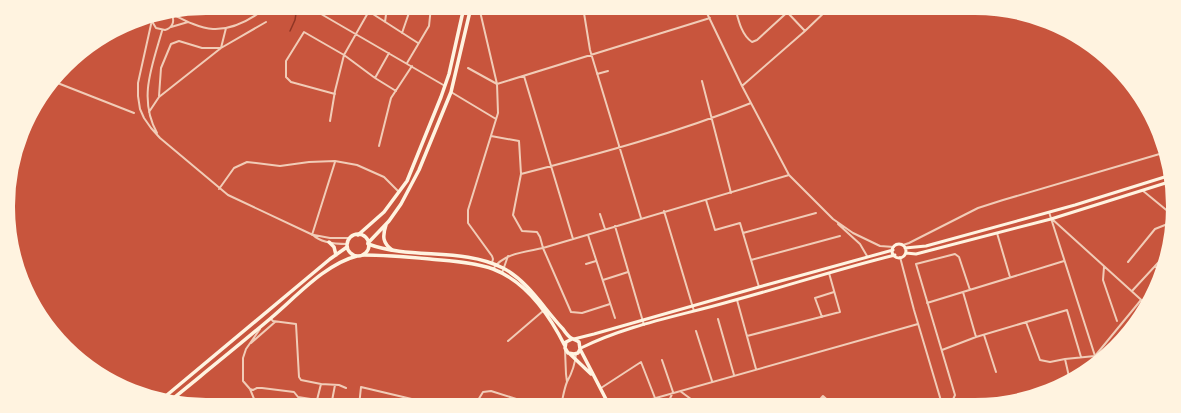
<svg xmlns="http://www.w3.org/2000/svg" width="1181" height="413" font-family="'Noto Sans',sans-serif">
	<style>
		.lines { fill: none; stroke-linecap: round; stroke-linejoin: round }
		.stream { stroke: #8f3625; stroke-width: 1.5 }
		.minor { stroke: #f1ccb7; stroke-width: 2 }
		.secondary { stroke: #fff3e0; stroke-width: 3 }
		.primary { stroke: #fff3e0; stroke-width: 3.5 }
		.trunk { stroke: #fff3e0; stroke-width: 3.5 }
		.rim { fill: none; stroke: #fff3e0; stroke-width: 2 }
	</style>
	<rect width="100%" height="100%" fill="#c8553d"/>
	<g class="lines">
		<path class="stream" d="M290,31l5,-11 2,-13"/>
		<path class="minor" d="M309,7l136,79
			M362,7l56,36
			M479,7l18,77 213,-66
			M519,7v3l19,2
			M583,7l7,43 51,168
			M704,7l38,79 47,89 44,44 20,14 27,13 14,1
			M735,7c3,11 6,28 17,35l5,-2 36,-33
			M705,10l12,-3
			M787,12l18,19
			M172,14c12,6 27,14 41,15 20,1 39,-10 54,-22
			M153,18v5l3,5 9,2c7,-2 10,-8 7,-15
			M152,20l-14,63v13l2,13 4,9 7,10 9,10 68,57 85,40c8,8 24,9 34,9
			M385,22l2,-15
			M171,27l17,-5
			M402,33l9,-26
			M407,63l22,-37 2,-19
			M468,68l29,16 1,29 -30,97v13l24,33 1,3 -1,4
			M597,74l11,-3
			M524,76l49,163
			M375,78l14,-25
			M702,81l29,112
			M55,82l79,31
			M742,86l63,-55 25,-24
			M451,92l45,27
			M335,94l-44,-12 -5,-5v-16l18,-29 40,23 31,23 21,13
			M159,96l2,-28 10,-24 8,-3 23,7h19l5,-20
			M149,112l10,-15 62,-49 45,-26
			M330,121l5,-30 9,-36 25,-44
			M157,133c-19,-34 -5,-67 5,-102
			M491,136l28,5 2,33
			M379,146l12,-48 21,-32
			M219,189l15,-21 13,-6 33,4 29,-4 26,-1 22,4 27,12 15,15
			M1142,190l28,23
			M706,200l9,30 25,-7 19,64
			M664,211l30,100
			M1049,212l46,144 -30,3 5,22
			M600,214l5,15
			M1052,219l96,87
			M838,224l22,20 7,12
			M615,226l29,99
			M743,233l73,-20
			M997,233l13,44
			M312,235l23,-73
			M314,235l16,3h20
			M588,235l27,83
			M903,245l6,-2 69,-35 25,-8 160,-47
			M900,257l14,53 28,94
			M751,260l89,-24
			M1128,262l27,-33 15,-6
			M586,264l10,-3
			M1155,266l6,6
			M1104,267l-1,13 14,41
			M493,269c11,-16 32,-17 50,-21l246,-73
			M502,273l6,-17
			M603,280l25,-8
			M1132,291l36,-39
			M963,292l13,45
			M737,300l19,69
			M927,303l137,-42
			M610,304l-28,9 -11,-1 -28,-64 -3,-11 -3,-5 -15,-1 -9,-16 8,-41c77,-20 156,-41 230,-71
			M822,317l-7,-19 19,-6
			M718,319l16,56
			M1026,322l14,38 10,2 15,-3
			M696,331l16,50
			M984,335l12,37
			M747,336l93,-24 -11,-39
			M508,341l35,-30
			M251,343l24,-21
			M565,350l1,24 1,8
			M942,350l34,-13 91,-27 14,47
			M662,360l11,32 -6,13
			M1096,363l-1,-7 46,-56
			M321,384l18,1 7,3
			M601,388l40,-26 14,36
			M250,389l3,1 4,-2h5l32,4 4,5 19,3 4,-16 -20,-4 -2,-3 -3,-53 -23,-3 -2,-2
			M680,391l19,14
			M951,404l4,-9 -39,-131 39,-10 4,3 11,33
			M475,405l8,-13 8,-1 44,14
			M561,405c2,-7 3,-16 6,-23 5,-9 8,-17 9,-28
			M631,405l287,-81
			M815,405l8,-9 10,9
			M257,406l-7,-17 -7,-8v-23l3,-9 14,-20
			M331,406l4,-21
			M359,406l2,-19 76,18"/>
		<path class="secondary" d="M892 251a7 7 0 1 1 14 0a7 7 0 1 1-14 0Z
			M905,248l21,-2 149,-41 96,-30
			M906,253l10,1 135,-35 121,-38
			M574,339l20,-5 165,-47 134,-37
			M581,348c46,-23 98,-32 147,-46 56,-15 110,-33 167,-47"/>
		<path class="primary" d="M368,244c44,16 94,3 135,24 26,14 41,41 60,61 2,3 5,7 8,9 3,2 6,2 8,4l1,7 -2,4 -4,1 -6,-1 -3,-5 1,-6 6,-3
			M363,255c22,0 45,2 67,4 20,2 44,3 63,10 34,13 57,47 72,77
			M580,349l29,56
			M570,354l21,20"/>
		<path class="trunk" d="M386,225c-4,12 -3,18 6,25
			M347 245a11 11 0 1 1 22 0a11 11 0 1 1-22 0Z
			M358,235l26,-23 23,-31 34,-84 8,-23 15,-67
			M329,242l5,5 2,8
			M368,243l21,-22 12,-17 18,-34 32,-78 20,-85
			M161,400l169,-141 17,-12
			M170,401c33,-27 68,-55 101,-83 25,-21 54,-54 86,-62"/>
	</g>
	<path d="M0 0H1181V413H0ZM206 14H975A192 192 0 0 1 1167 206V207A192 192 0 0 1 975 399H206A192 192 0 0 1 14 207V206A192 192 0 0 1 206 14Z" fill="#fff3e0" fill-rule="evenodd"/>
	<path class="rim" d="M206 14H975A192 192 0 0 1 1167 206V207A192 192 0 0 1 975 399H206A192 192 0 0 1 14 207V206A192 192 0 0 1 206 14Z"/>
</svg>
